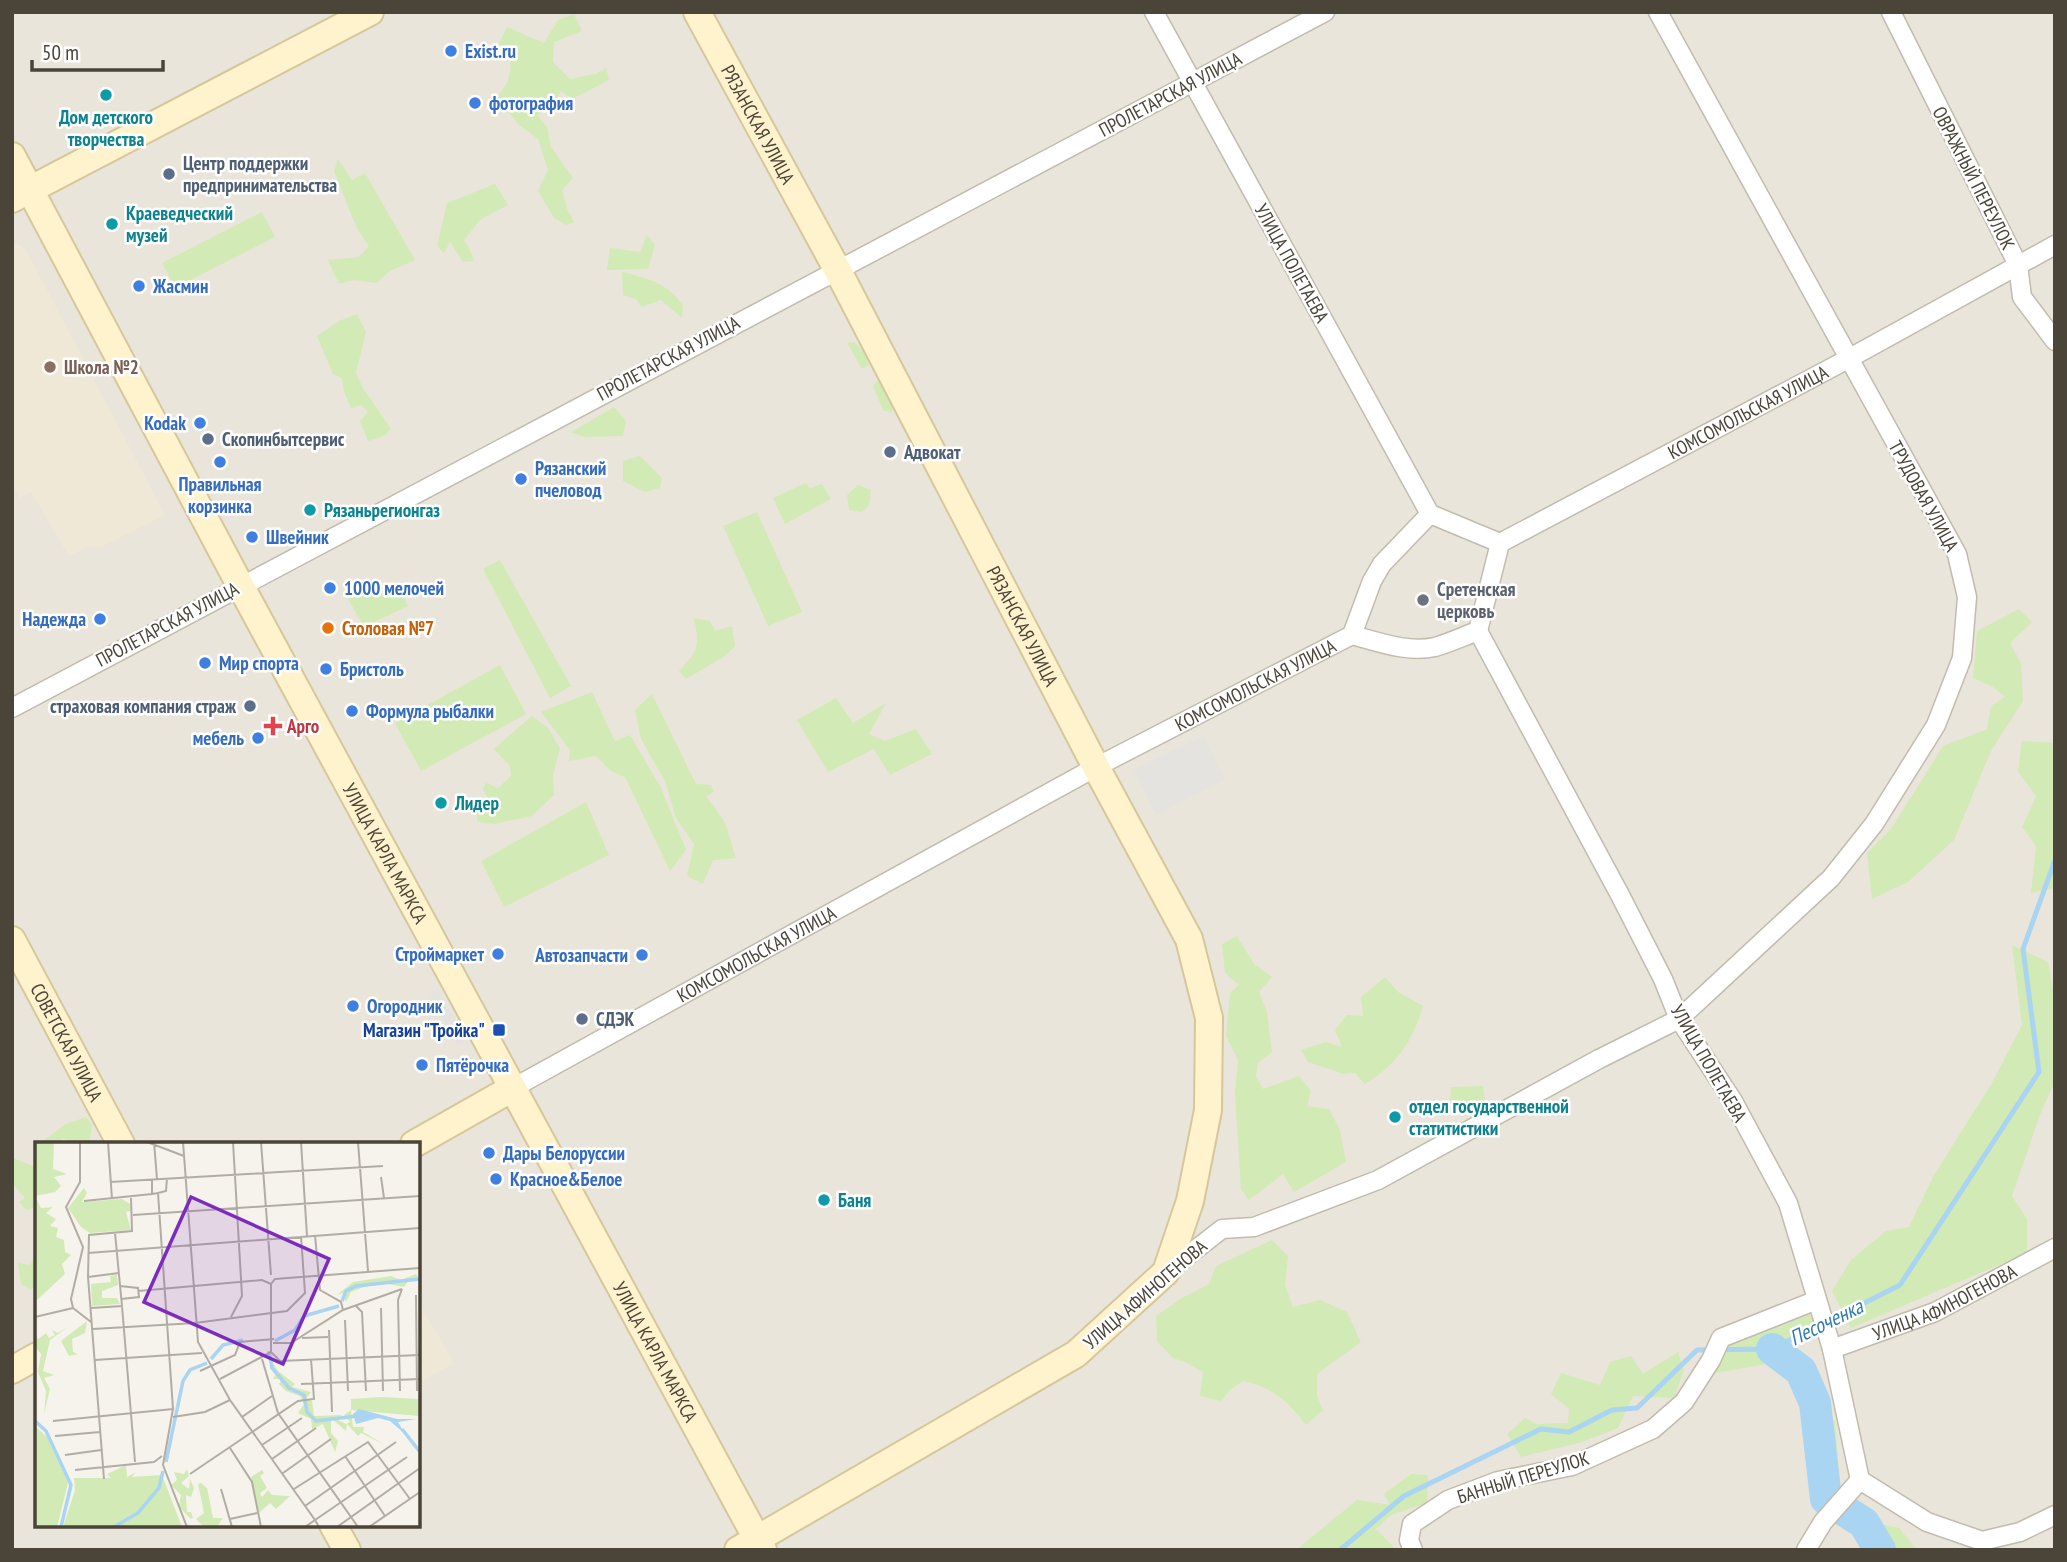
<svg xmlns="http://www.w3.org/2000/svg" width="2067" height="1562" font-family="'PT Sans Narrow',sans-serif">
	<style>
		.residential { fill: #eae5da; fill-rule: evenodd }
		.education { fill: #efe8d6 }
		.green { fill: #d2eab5 }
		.parking { fill: #e5e3e0 }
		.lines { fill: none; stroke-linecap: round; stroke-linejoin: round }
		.stream { stroke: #a9d4f2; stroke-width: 5 }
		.river { stroke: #a9d4f2; stroke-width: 32 }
		.street-casing { stroke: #c2bbae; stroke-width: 21 }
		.secondary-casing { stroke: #d6c79b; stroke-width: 30 }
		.street { stroke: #fff; stroke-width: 18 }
		.secondary { stroke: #fff3cd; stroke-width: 26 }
		.shop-dot { fill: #3f7fe0; stroke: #fff; stroke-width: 2.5 }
		.culture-dot { fill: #0f9aa8; stroke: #fff; stroke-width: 2.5 }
		.service-dot { fill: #5c6f8a; stroke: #fff; stroke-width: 2.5 }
		.education-dot { fill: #8d6e63; stroke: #fff; stroke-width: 2.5 }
		.worship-dot { fill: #6b7280; stroke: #fff; stroke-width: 2.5 }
		.food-dot { fill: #e8710a; stroke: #fff; stroke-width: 2.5 }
		.health-dot { fill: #e0444e; stroke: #fff; stroke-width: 2.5 }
		.transit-dot { fill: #1a4fb4; stroke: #fff; stroke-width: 2.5 }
		.labels { text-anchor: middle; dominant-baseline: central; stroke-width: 5; stroke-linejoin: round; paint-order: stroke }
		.shop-label { font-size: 19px; font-weight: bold; fill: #366cbe; stroke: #fff; text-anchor: start }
		.street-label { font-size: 19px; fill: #4b4439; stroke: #fff }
		.culture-label { font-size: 19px; font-weight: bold; fill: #0d838f; stroke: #fff; text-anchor: start }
		.service-label { font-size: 19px; font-weight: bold; fill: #4e5e75; stroke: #fff; text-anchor: start }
		.education-label { font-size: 19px; font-weight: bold; fill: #785e54; stroke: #fff; text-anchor: start }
		.worship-label { font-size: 19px; font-weight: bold; fill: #5b616d; stroke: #fff; text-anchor: start }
		.food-label { font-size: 19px; font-weight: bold; fill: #c56008; stroke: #fff; text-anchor: start }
		.health-label { font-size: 19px; font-weight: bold; fill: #be3a42; stroke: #fff; text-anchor: start }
		.transit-label { font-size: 19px; font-weight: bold; fill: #164399; stroke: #fff; text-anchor: end }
		.water-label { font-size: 21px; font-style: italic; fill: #2e7ab2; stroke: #fff }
		.inset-river { fill: none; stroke: #a9d4f2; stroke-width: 3.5 }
		.inset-road { fill: none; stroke: #b2ada4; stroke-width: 2 }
		.view { fill: #7b2cbf; fill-opacity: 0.15; stroke: #7b2cbf; stroke-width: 3.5 }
		.inset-edge { fill: none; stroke: #4b4439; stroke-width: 3.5 }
	</style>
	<rect width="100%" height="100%" fill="#f6f3ec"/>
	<path class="residential" d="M12,12h2043v1538h-2043zM37,1144h381v381h-381z"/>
	<path class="education" d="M16,243l10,7 139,265 -64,32 -11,-1 -21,10 -38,-64 -12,6 -7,-14v-239z
		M418,1301l36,62 -36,20z"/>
	<path class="green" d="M574,14l8,17 -28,11 -1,20 17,17 26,-5 10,-6 3,12 -37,19 -11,-8c-6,12 -11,21 -24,24l10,12 4,20 22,31 -11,12 5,19 7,13 -8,3 -12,-7 -16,-27 10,-21 -10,-31 -20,-15 -21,-26c14,-19 21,-37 2,-55l8,-16 37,16 14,-23z
		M338,159l14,21 13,-7 50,87 -25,11 -14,12 -22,-3 -15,4 -11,-24 31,-3 10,-11 -12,-17 -23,-58z
		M495,184l13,21 -28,15 -16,20 5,8 5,13 -11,1 -13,-20 -6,11 -7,-7 10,-43z
		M262,212l13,25 -100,51 -13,-25z
		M647,235l8,10 -7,24 -41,1 3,-22 30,4z
		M622,272c28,7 43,10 61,33l-1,13 -21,-18 -19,7 -6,-8 -13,-4z
		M357,314l9,18 -10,41 7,15 28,41 -9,8 -14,4 -8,-20 8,-9 -7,-7 -10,3 -7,-16 -2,-14 -9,-4 -16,-38 22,-15z
		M854,342l10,10 5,13 -7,4 -15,-26z
		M878,380l15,24 -1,9 -9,-3 -10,-24z
		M614,407l12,14 -3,15 -39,1 -13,-5z
		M640,456l22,22 -2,10 -15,4 -22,-11v-20z
		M806,483l4,5 12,-4 9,15 -46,25 -12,-26z
		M858,485l13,5 -2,15 -7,7 -13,-2 -2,-15z
		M757,512l45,100 -34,14 -45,-100z
		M500,560l71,126 -21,12 -67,-129z
		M379,581l11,17 12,-5 6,13 -44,21 -17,-30z
		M2019,609l13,13 -22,21 11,20 2,38 -32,50 -37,89 -46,42 -36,17 -5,-46 24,-24 52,-83 44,-17 4,-23 14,-9 -12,-10 -20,-9 4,-47z
		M694,618l16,3 5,10 17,-5 3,20 -10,10 -39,23 -7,-8c19,-20 21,-25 15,-53z
		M500,665l26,49 -105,57 -26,-48z
		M592,692l23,49 15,-6 31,53 25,62 -16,21 -45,-94 -14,-6 -15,-15 -27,5 1,-11 -29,-38z
		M652,694l44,90 15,1 3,7 -8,4 19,26 11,36 -23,2 -10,24 -16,-8 7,-32 -18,-26 -11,-37 -24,-42 -6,-29z
		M836,698l17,25 33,-20 -17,31 16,7 31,-12 16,25 -42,21 -16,-26 -46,23 -31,-52z
		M532,716l16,12 12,20 -7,27 1,20 -22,21 -39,8 -15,-2 -2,-9 7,-3 6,-11 -6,-9 3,-7 12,5 13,-12 -1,-10 -16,-17z
		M2022,741l33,2v145l-24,5 5,-47 -14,-19 14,-31 -18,-25z
		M586,802l23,53 -105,52 -23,-46z
		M1237,936l17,28 18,13 -13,15 8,20 5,40 -14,11 -2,13 7,13 36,-13 12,15 -4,15 22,3 11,21 6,32 -52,30 -11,-18 -34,26 -8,-11 -6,-95 3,-34 -12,-24 4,-43 9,-8 -14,-12 -3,-29z
		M2012,945l36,17 7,38v81l-15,34 -28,81 15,23v34l-176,75 -19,-37 19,-31 35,-29 23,-4 25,-52 58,-92 30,-58z
		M1385,977l13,15 25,14c-11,37 -26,58 -58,78l-10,-11 -11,1 -36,-12 -7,-12 25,-8 16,5 -7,-17 12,-15 16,1 -2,-19z
		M1483,1086l2,16 -21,4 -14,-7 1,-12z
		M86,1117l6,8 -3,19h-21l-4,-6 -9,6h-16l27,-20z
		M13,1158l20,8 4,-5v17l-3,2 3,8v19l-11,3 -7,-8 6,-4 -13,-15z
		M1272,1240l16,16 -3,29 8,22 27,-7 27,12 14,30 -44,32v22l6,14 -17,15c-18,-24 -34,-38 -63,-44l-13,9 -9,11 -21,-5 3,-24 -18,-10 -12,-4 -16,-17 -1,-25 26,-18 27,-14 7,-18z
		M36,1254l1,32 -7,3 -9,-5 -3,-21 12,2z
		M1810,1314l7,20 -26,17 15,11 19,49 -17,6 -13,-37 -29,-16 -55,10 3,-42 19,-10 30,10z
		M1678,1352l6,18 -10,28 -41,-2 -15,32 -36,14 -61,15 -14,-23 18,-16 12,6 31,-1 1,-14 -18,-15 10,-21 39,12 10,-23 21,-6 12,18z
		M1835,1420l5,66 -15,21h-10l-3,-65z
		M1411,1474l17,1 -1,28 -36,12 -15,14 21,21h-101l61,-50 33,5 -6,-11z
		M1881,1524l18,4 18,22h-56l-2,-6z"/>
	<path class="parking" d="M1203,736l22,44 -69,35 -23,-45z
		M438,989l28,52 -9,4 -27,-51z"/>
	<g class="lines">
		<path class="stream" d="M1829,1321l71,-36 139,-213 -16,-123 32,-89
			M1340,1550l64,-54 137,-67 28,3 43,-22 25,-2 60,-58 75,-1 48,-24"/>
		<path class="river" d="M1772,1349l29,22 14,32 11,96 38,24 16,27"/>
		<g class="street-casing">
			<g id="street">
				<path d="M1154,12l276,502"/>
				<path d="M1891,12l127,253 4,32 33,44"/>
				<path d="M1430,514l70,29"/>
				<path d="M1478,631l142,264 43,84 16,40 54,82 55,102 44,146 28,131"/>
				<path id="s1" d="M1478,631l22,-88 348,-184 207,-114"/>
				<path d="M1352,635l20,-54 10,-17 48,-50"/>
				<path d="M12,708l1313,-696"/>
				<path id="s2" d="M511,1089l585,-322 256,-132c27,7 55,18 83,12 14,-4 29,-11 43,-16"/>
				<path d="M1168,1271l54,-42 32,-2 124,-47 221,-121 80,-40 152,-141 43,-54 62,-99 26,-67 5,-61 -10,-43 -299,-542"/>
				<path id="s3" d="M1832,1349l103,-37 120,-64"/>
				<path d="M1413,1550l-4,-10 3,-16 36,-24 50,-19 74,-15 81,-37 31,-27 27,-42 10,-22 96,-38"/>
				<path d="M1806,1550l17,-28 37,-42 67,42 55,19 38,-9 35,-17"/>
			</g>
		</g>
		<g class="secondary-casing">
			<g id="secondary">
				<path id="s4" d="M697,12l140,257 259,498 93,172 20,79 -1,92 -18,91 -24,71 -90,82 -338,196"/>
				<path id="s5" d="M12,156l228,429 523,965"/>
				<path d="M12,199l358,-187"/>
				<path id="s6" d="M12,940l109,204"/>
				<path d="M414,1144l97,-55"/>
				<path d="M12,1370l25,-14"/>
				<path d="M333,1525l14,25"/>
			</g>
		</g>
		<use href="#street" class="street"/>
		<use href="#secondary" class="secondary"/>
	</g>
	<g class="shop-dot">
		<circle cx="451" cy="51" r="7"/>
		<circle cx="475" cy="103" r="7"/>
		<circle cx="139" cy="286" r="7"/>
		<circle cx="200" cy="423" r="7"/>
		<circle cx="220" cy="462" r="7"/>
		<circle cx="521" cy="479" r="7"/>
		<circle cx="252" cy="537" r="7"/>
		<circle cx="330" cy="588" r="7"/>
		<circle cx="100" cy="619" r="7"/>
		<circle cx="205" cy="663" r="7"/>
		<circle cx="326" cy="669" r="7"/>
		<circle cx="352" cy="711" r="7"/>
		<circle cx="258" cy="738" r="7"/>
		<circle cx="498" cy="954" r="7"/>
		<circle cx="642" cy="955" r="7"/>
		<circle cx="353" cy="1006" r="7"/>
		<circle cx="422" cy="1065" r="7"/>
		<circle cx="489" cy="1153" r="7"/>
		<circle cx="496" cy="1179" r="7"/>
	</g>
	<g class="culture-dot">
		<circle cx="106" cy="95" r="7"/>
		<circle cx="112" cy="224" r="7"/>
		<circle cx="310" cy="510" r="7"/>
		<circle cx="441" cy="803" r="7"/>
		<circle cx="1395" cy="1117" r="7"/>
		<circle cx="824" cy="1200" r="7"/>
	</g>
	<g class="service-dot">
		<circle cx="169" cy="174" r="7"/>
		<circle cx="208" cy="439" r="7"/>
		<circle cx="890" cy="452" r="7"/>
		<circle cx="250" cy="706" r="7"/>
		<circle cx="582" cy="1019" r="7"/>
	</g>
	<circle class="education-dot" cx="50" cy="367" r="7"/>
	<circle class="worship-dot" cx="1423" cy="600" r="7"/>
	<circle class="food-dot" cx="328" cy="628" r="7"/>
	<path class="health-dot" d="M269.5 715.5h7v7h7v7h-7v7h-7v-7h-7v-7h7z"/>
	<rect class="transit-dot" x="492" y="1023" width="14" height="14" rx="3.5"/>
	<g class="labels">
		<g class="shop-label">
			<text x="465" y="51">Exist.ru</text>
			<text x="489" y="103">фотография</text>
			<text x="153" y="286">Жасмин</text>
			<text x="186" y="423" text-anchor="end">Kodak</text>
			<text x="535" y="468">Рязанский<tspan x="535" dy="22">пчеловод</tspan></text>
			<text x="220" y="484" text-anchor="middle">Правильная<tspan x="220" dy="22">корзинка</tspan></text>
			<text x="266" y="537">Швейник</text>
			<text x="344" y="588">1000 мелочей</text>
			<text x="86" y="619" text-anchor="end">Надежда</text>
			<text x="219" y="663">Мир спорта</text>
			<text x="340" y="669">Бристоль</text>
			<text x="366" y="711">Формула рыбалки</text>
			<text x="244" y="738" text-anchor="end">мебель</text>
			<text x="484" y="954" text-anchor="end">Строймаркет</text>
			<text x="628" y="955" text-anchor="end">Автозапчасти</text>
			<text x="367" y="1006">Огородник</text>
			<text x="436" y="1065">Пятёрочка</text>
			<text x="503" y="1153">Дары Белоруссии</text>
			<text x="510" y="1179">Красное&amp;Белое</text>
		</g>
		<g class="street-label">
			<text transform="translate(1170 94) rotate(-28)">ПРОЛЕТАРСКАЯ УЛИЦА</text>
			<text stroke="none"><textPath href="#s4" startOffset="128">РЯЗАНСКАЯ УЛИЦА</textPath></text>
			<text transform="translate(1974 178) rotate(63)">ОВРАЖНЫЙ ПЕРЕУЛОК</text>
			<text transform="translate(1292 263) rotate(61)">УЛИЦА ПОЛЕТАЕВА</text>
			<text transform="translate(668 358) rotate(-28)">ПРОЛЕТАРСКАЯ УЛИЦА</text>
			<text stroke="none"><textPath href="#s1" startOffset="371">КОМСОМОЛЬСКАЯ УЛИЦА</textPath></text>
			<text transform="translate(1924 496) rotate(61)">ТРУДОВАЯ УЛИЦА</text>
			<text transform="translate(167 624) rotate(-28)">ПРОЛЕТАРСКАЯ УЛИЦА</text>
			<text stroke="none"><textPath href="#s4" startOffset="695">РЯЗАНСКАЯ УЛИЦА</textPath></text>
			<text stroke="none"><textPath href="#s2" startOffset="847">КОМСОМОЛЬСКАЯ УЛИЦА</textPath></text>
			<text stroke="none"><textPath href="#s5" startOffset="791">УЛИЦА КАРЛА МАРКСА</textPath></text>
			<text stroke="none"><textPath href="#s2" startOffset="280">КОМСОМОЛЬСКАЯ УЛИЦА</textPath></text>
			<text stroke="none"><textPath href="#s6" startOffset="116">СОВЕТСКАЯ УЛИЦА</textPath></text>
			<text transform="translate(1709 1063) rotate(60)">УЛИЦА ПОЛЕТАЕВА</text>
			<text transform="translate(1145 1294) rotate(-41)">УЛИЦА АФИНОГЕНОВА</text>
			<text stroke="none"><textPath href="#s3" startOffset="122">УЛИЦА АФИНОГЕНОВА</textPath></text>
			<text stroke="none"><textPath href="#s5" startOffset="1358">УЛИЦА КАРЛА МАРКСА</textPath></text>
			<text transform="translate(1523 1477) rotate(-17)">БАННЫЙ ПЕРЕУЛОК</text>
		</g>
		<g class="culture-label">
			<text x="106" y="117" text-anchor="middle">Дом детского<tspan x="106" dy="22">творчества</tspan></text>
			<text x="126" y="213">Краеведческий<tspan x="126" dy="22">музей</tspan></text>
			<text x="324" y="510">Рязаньрегионгаз</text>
			<text x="455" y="803">Лидер</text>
			<text x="1409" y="1106">отдел государственной<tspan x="1409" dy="22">статитистики</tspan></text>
			<text x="838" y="1200">Баня</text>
		</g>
		<g class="service-label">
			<text x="183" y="163">Центр поддержки<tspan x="183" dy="22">предпринимательства</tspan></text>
			<text x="222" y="439">Скопинбытсервис</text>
			<text x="904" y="452">Адвокат</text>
			<text x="236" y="706" text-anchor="end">страховая компания страж</text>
			<text x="596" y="1019">СДЭК</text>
		</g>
		<g class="education-label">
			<text x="64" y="367">Школа №2</text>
		</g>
		<g class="worship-label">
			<text x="1437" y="589">Сретенская<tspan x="1437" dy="22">церковь</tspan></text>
		</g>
		<g class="food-label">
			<text x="342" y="628">Столовая №7</text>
		</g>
		<g class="health-label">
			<text x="287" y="726">Арго</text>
		</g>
		<g class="transit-label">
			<text x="485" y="1030">Магазин "Тройка"</text>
		</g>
		<g class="water-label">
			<text transform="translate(1826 1322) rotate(-26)">Песоченка</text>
		</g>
	</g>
	<g transform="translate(35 1142)">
		<rect width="385" height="385" fill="#f6f3ec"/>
		<path d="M0,0h19l-1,27 14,5 -13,3 7,9 -6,6 -20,4 6,12 12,-1 -7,6 10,6 -6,7 8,2 -2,9 8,3 1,12 6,3 -9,9 3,10 -27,25h-3zM49,46l3,5 -5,9 40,-3 8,5 1,7 -5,1 5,18 -41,3 -9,-6 -13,-19zM381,132l4,6h-11l-5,7 -21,-4 -19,4 -13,5 -5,10 -3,-9 -6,2 16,-13 38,-6 10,4zM82,133l1,10 -16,6v7h15l3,6 -28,2 -1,-22 20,-2 -1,-6zM52,179l-2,12 -13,6 1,13 5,2 -9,2 -8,-15zM33,185l-18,13 -2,9 -5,22 11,4 -10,3 6,11 -6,25 2,-23 -8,-19 3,-18 -6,-7v-13l3,5 8,-6 3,5 6,-3 -3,-5 6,3zM234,215l9,14 17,13 -3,3 19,5 -5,7 6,2 2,15 28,-1 -6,4 10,5 4,-2 -6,-7 7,-5 2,17h11l-1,5 22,13 -24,-12 -3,3 -11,-12 -1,7 -15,-13v15l7,8 -3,11 -12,-28 -11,5 -1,-10 -13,-6 6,-9 -4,-8 -14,-5 -7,-7 3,-5h-9l3,-5zM346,255l39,2v17l-69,-6v-11zM0,284l12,11 21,46 -11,44h-22zM91,323l1,12 9,-5 -4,5 30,-2 20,52h-119l12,-37 -1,-12h37l-4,-4zM152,327l2,7 -8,7 8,6 1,-10 4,9 -3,9 -5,-2 1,17h4l2,6 -2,1 -12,-12 2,-12 -10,-10 6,-5 -3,-8 10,2zM227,328l2,3 -4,3 7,12 -7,5 2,4 6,-7 4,5 18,1 -14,13 -6,-6 -11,10 -8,-36zM166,341l6,5 6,30h10l-6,9h-13l-8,-8 8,-6 -6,-29z" fill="#d2eab5"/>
		<path d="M324,267l38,10h19l-18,3 7,12 -15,-13 -12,-3 -22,6 -3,-10z" fill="#a9d4f2"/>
		<path class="inset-river" d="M307,159l4,-10 10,-5 64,-7M240,199l20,-11 9,-14 35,-10M234,209l3,17 17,20 15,7 3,17 9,9 41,-5M176,217l12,-14 20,-5M0,279l11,10 25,54 -10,42M367,287l18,23M131,320l17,-81 7,-11 17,-7M79,385l24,-14 21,-25 4,-17"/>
		<path class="inset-road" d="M73,0l4,57M112,0l37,14M119,0l3,37M148,0l15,200 32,58 85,120 -10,7M226,0l10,133M266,0l6,94M323,0l10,129M346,35l3,21M117,38v14l6,-1 8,-2 1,-13M75,40l273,-16M123,51l15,216 -10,56 24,62M49,59l68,-7M98,73l287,-19M280,93l5,55 21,12 2,8M53,111l332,-25M53,135l31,-4M236,142l4,-5 145,-11M236,142v68M85,144l18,2 1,9 -18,2M103,149l124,-11 9,4M381,153l1,96M320,163l7,7 4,79M87,164l13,156M38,166l-2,-9 12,-52 -17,-40 14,-25v-40M38,166l18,14M56,166l31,-2 -7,-73M346,166l2,83M0,175l38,-9M196,175l11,-21 -9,-154M310,178l3,71M58,187l102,-6 92,-12 18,-18 -4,-57M294,188l3,82M267,196l26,-1M238,201h18l52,-33 59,-21M227,217l16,54 80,114M60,218l107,-7M165,229l35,-16 5,-13 34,-3M185,237l51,-27 9,9 140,-6M266,242l119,-5M365,249l-2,-91 4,-11M138,275l32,-5 25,-12M207,275l30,-21M18,279l120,-12M20,294l45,-4M227,303l40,-27M195,306l22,34 9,45M30,313l36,-5M310,314l40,60M237,317l44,-31M40,328l79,-8 8,-6M248,331l48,-34M155,332l108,-73 16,-2 -3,-40M69,337l-16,-202 1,-42 43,-4 -1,-33M186,347l11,38M259,347l74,-47 42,57M270,364l91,-64M195,377l27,-6M284,385l-4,-7 92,-63M302,385l83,-59M334,385l51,-35"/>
		<path class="view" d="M156,55l138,62 -46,105 -139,-62z"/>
		<rect width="385" height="385" class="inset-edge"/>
	</g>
	<rect width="2067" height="1562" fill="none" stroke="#4b4439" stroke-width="28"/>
	<path d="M32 60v10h131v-10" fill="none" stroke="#4b4439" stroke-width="3.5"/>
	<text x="42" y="60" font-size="21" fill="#4b4439" stroke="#ffffff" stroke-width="5" paint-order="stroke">50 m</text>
</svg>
